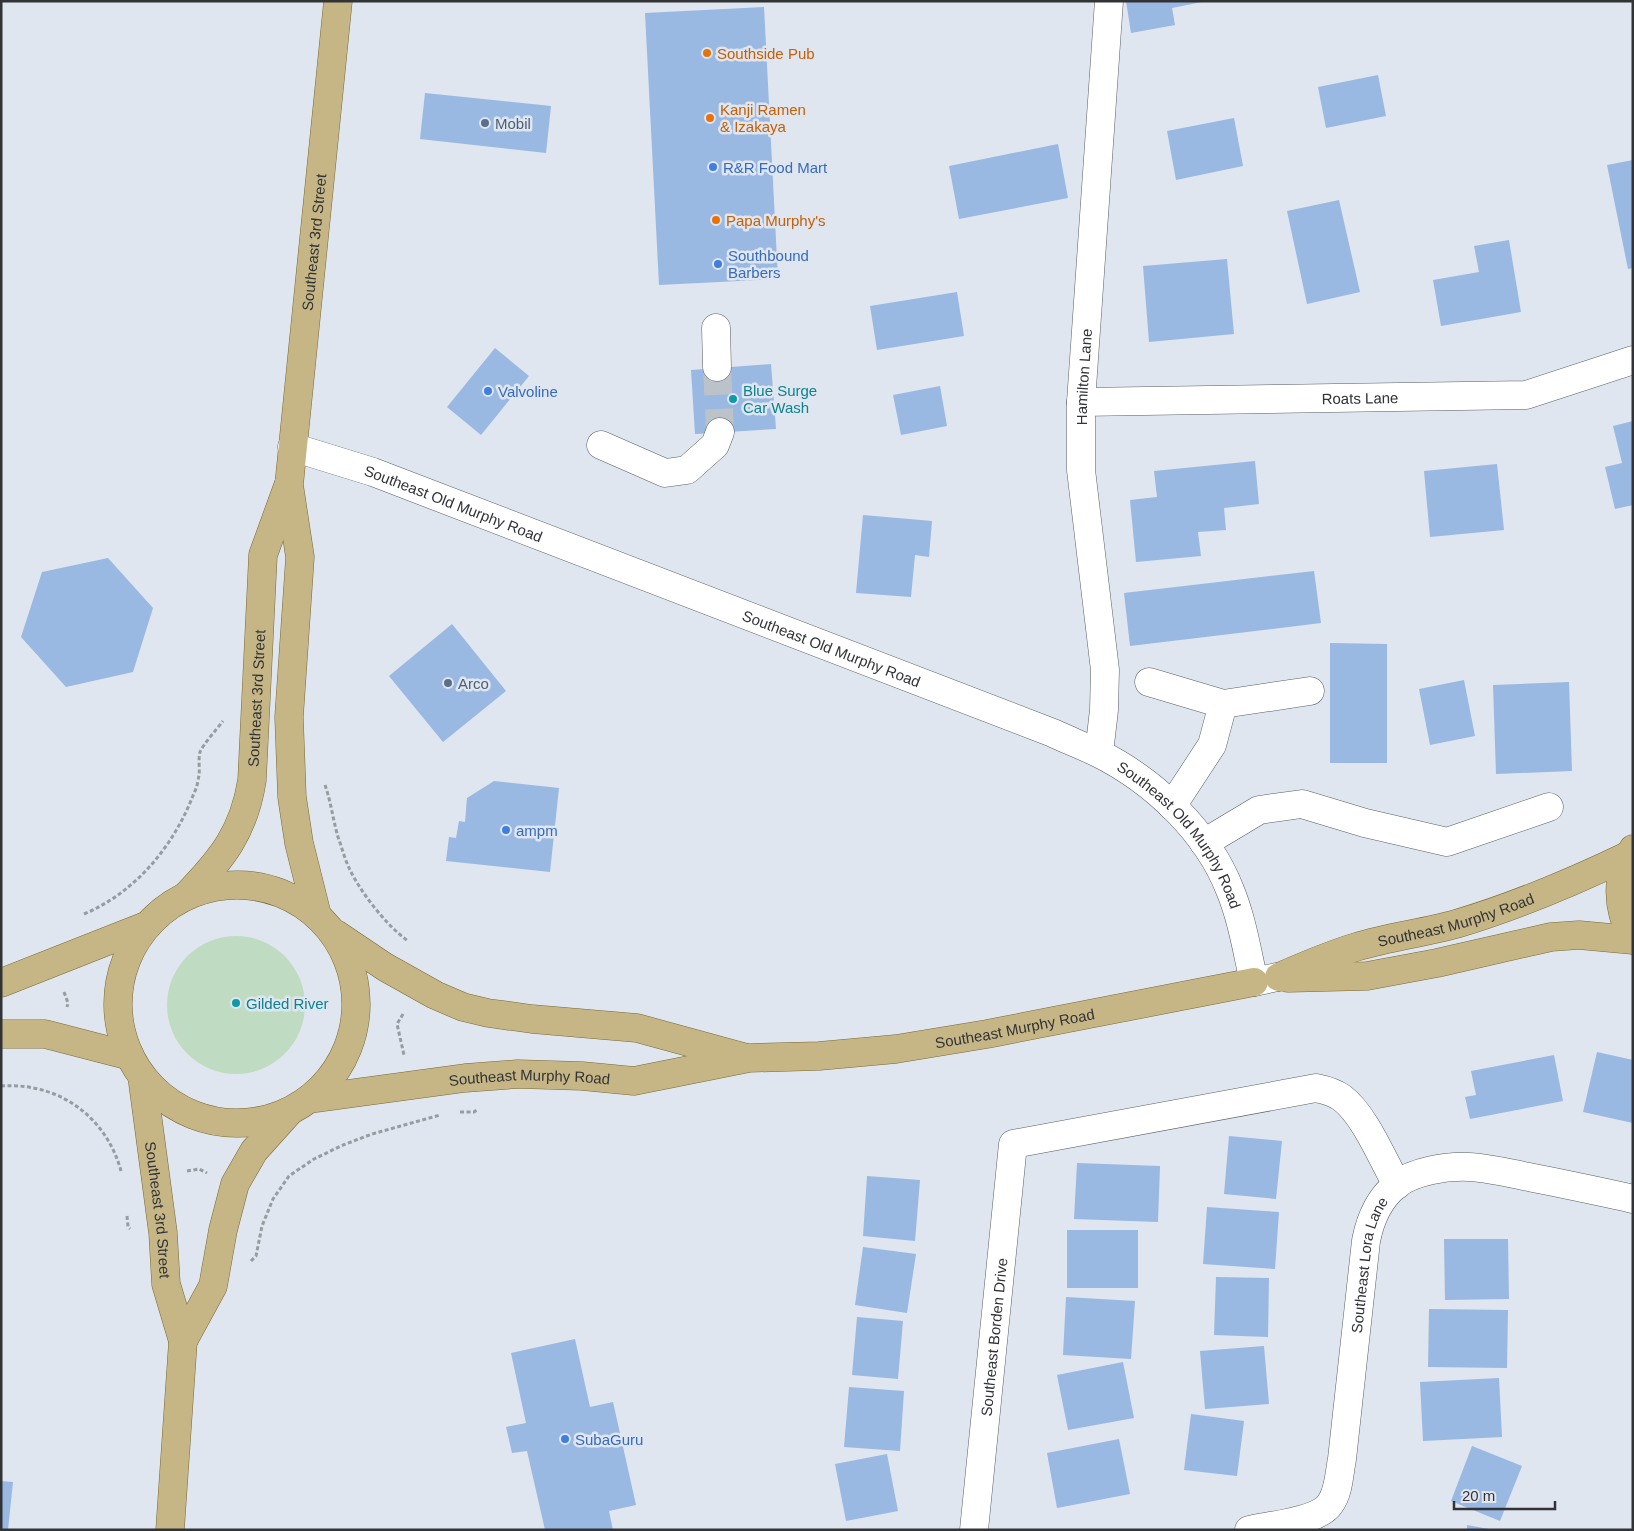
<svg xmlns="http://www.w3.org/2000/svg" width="1634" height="1531" font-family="Helvetica,sans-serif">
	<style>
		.green { fill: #bfdcc3 }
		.building { fill: #99b8e2 }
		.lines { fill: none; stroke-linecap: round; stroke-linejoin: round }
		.minor-tunnel { stroke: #bcc2ca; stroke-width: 28; stroke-dasharray: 28 14; stroke-linecap: butt }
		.minor-casing { stroke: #595e66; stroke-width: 29 }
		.major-casing { stroke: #796935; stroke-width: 29 }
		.path { stroke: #979ca3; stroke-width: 3; stroke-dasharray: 4 2.5; stroke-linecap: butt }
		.minor { stroke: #fff; stroke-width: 28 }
		.major { stroke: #c6b685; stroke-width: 28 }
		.food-dot { fill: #e8710a; stroke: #dfe6ef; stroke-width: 2 }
		.service-dot { fill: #5c6f8a; stroke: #dfe6ef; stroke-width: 2 }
		.shop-dot { fill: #3f7fe0; stroke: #dfe6ef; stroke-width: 2 }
		.culture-dot { fill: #0f9aa8; stroke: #dfe6ef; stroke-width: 2 }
		.labels { text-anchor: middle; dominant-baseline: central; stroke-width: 5; stroke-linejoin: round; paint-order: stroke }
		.food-label { font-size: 15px; fill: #c56008; stroke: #dfe6ef; text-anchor: start }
		.service-label { font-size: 15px; fill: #4e5e75; stroke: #dfe6ef; text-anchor: start }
		.shop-label { font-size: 15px; fill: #366cbe; stroke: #dfe6ef; text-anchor: start }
		.street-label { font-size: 15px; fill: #313337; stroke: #dfe6ef }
		.culture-label { font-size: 15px; fill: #0d838f; stroke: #dfe6ef; text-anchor: start }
	</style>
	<rect width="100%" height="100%" fill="#dfe6ef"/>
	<path class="green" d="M167 1005a69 69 0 1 1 138 0a69 69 0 1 1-138 0Z"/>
	<path class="building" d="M1126,1h76v1l-30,6 3,17 -44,8z
		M764,7l14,272 -119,6 -14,-272z
		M1378,75l8,41 -60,12 -8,-41z
		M425,93l126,13 -5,47 -126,-14z
		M1234,118l9,48 -67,14 -9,-49z
		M1058,144l10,54 -109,21 -10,-53z
		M1633,160v108l-5,1 -21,-104z
		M1339,200l21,92 -53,12 -20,-93z
		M1509,240l12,72 -80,14 -8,-46 46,-8 -5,-26z
		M1227,259l7,75 -85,8 -6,-76z
		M957,292l7,44 -87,14 -7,-44z
		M495,348l34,28 -48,59 -34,-28z
		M771,364l5,65 -81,5 -4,-64z
		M940,386l7,40 -46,9 -8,-40z
		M1633,421v84l-18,4 -10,-42 17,-4 -9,-37z
		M1255,461l4,43 -35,4 2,22 -28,2 3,24 -65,6 -6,-62 27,-3 -3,-26z
		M1497,464l7,66 -74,7 -6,-66z
		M863,515l69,6 -3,36 -14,-2 -4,42 -55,-4z
		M108,558l45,50 -20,64 -67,15 -45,-50 21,-65z
		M1314,571l7,52 -191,23 -6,-53z
		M452,624l54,67 -63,51 -54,-66z
		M1330,643l57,1v119h-57z
		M1464,680l11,56 -45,9 -11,-56z
		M1569,682l3,89 -76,3 -3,-89z
		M494,781l65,7 -9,84 -104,-11 3,-24 7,1 3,-17 6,1 2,-24z
		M1597,1052l36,8v63l-50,-11z
		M1554,1055l9,46 -93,18 -5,-22 11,-2 -5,-24z
		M1229,1136l53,5 -6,58 -52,-5z
		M1077,1163l83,3 -2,56 -84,-3z
		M867,1176l53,4 -5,61 -52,-5z
		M1207,1207l72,5 -4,57 -72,-5z
		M1067,1230h71v58h-71z
		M1444,1239h64l1,60 -64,1z
		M863,1247l53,7 -9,59 -52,-8z
		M1216,1277l53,1 -1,59 -54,-2z
		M1066,1297l69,4 -4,58 -68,-4z
		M1429,1309l79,1 -1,58 -79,-1z
		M857,1317l46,4 -5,58 -46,-4z
		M575,1339l15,68 23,-5 23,103 -27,6 4,19h-68l-18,-79 -15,2 -6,-26 20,-4 -15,-70z
		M1264,1346l5,58 -64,5 -5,-58z
		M1123,1362l11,56 -66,12 -11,-55z
		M1499,1378l3,59 -79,4 -3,-59z
		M849,1387l55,4 -4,60 -56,-4z
		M1191,1414l53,7 -7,55 -53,-6z
		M1119,1439l11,55 -73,14 -10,-55z
		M1472,1446l50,20 -22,55 -49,-20z
		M887,1454l11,57 -52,10 -11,-57z
		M1,1481l12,1 -5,48h-7z
		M1467,1525l22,4v1h-22z"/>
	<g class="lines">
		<path class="minor-tunnel" d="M717,367l3,65"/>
		<g class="minor-casing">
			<g id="minor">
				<path d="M716,328l1,39"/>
				<path id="s1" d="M1081,402l445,-7 107,-35"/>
				<path d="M601,445l64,28 22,-3 28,-25 5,-13"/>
				<path id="s2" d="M292,447l81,25 680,261c15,7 30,13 45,20 56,28 109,78 132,137 12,29 17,61 24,92l23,-5"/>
				<path d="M1149,682l74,22 87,-13"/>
				<path id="s3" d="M1099,753l5,-43 1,-40 -24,-200v-68l28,-401"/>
				<path d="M1172,806l40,-61 11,-41"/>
				<path d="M1204,843l55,-33 43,-6 63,19 82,19 102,-35"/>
				<path id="s4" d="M974,1530l39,-386 303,-56c10,2 18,4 26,10 22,16 41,62 55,87"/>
				<path id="s5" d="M1249,1530c21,-5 69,-8 81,-26 9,-12 9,-30 12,-45l24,-218c4,-21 13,-42 30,-56 18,-14 50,-19 73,-18 20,1 40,6 60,10 34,7 69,14 104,22"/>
			</g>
		</g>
		<g class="major-casing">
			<g id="major">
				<path d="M1633,849c-19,30 -15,61 0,91"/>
				<circle cx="237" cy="1004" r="119"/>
				<path id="s6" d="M186,896c36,-37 58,-64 66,-116l11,-225 25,-69"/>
				<path id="s7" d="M317,915l-18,-72 -7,-46 -3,-80 11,-160 -11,-72 49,-484"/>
				<path d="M336,934l49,33 50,28 28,12 25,6 44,6 105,9 106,29"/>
				<path id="s8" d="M1279,977c25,-11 51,-22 77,-30 33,-10 67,-14 100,-23 60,-18 117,-42 173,-69"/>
				<path d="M1288,978l79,-2 70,-13 114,-26 28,-2 54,5"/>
				<path d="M1,983l147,-58"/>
				<path d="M1,1034h44l85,22"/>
				<path id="s9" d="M142,1076l21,157 3,51 17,57 -13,189"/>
				<path id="s10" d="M310,1099l155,-21 53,-4 64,2 52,5 115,-23 70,-2 77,-7 91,-15 267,-52"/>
				<path d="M183,1341l30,-55 10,-56 12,-46 19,-33 35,-39"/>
			</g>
		</g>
		<path class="path" d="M325,785c6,17 8,35 13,52 4,11 7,23 12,33 12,24 36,55 58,71
			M84,914c52,-22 90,-68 110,-121 3,-5 4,-12 5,-18 1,-7 -1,-16 1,-23 4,-9 17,-23 23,-31
			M64,992l4,11 -1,4
			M403,1014l-6,10 7,31
			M1,1086c57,-4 105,30 120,85
			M460,1112h14l4,-3
			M187,1171l12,-2 8,4
			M127,1216l1,11 2,2
			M251,1261l5,-5 6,-30 11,-27 16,-23 25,-17 29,-14 29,-11 68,-19"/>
		<use href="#minor" class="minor"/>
		<use href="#major" class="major"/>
	</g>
	<g class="food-dot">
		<circle cx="707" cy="53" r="5"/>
		<circle cx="710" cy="118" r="5"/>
		<circle cx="716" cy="220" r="5"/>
	</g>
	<g class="service-dot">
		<circle cx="485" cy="123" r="5"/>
		<circle cx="448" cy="683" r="5"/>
	</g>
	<g class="shop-dot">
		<circle cx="713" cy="167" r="5"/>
		<circle cx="718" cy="264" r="5"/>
		<circle cx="488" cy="391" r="5"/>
		<circle cx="506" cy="830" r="5"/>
		<circle cx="565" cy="1439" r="5"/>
	</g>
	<g class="culture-dot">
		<circle cx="733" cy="399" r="5"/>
		<circle cx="236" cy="1003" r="5"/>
	</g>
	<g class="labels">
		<g class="food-label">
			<text x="717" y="53">Southside Pub</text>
			<text x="720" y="109">Kanji Ramen<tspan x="720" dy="17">&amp; Izakaya</tspan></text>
			<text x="726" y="220">Papa Murphy's</text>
		</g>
		<g class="service-label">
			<text x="495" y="123">Mobil</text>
			<text x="458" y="683">Arco</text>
		</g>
		<g class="shop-label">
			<text x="723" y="167">R&amp;R Food Mart</text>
			<text x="728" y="255">Southbound<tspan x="728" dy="17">Barbers</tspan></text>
			<text x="498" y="391">Valvoline</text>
			<text x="516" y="830">ampm</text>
			<text x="575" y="1439">SubaGuru</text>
		</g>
		<g class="street-label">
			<text stroke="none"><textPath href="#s7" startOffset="678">Southeast 3rd Street</textPath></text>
			<text stroke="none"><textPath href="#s3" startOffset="378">Hamilton Lane</textPath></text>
			<text stroke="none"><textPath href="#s1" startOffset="279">Roats Lane</textPath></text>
			<text stroke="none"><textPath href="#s2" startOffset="171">Southeast Old Murphy Road</textPath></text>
			<text stroke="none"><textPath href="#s2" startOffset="576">Southeast Old Murphy Road</textPath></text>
			<text stroke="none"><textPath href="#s6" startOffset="218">Southeast 3rd Street</textPath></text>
			<text stroke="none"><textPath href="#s2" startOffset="981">Southeast Old Murphy Road</textPath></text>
			<text stroke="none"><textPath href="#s8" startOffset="186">Southeast Murphy Road</textPath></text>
			<text stroke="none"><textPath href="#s10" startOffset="711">Southeast Murphy Road</textPath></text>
			<text stroke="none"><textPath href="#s10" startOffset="221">Southeast Murphy Road</textPath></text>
			<text stroke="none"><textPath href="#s9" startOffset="135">Southeast 3rd Street</textPath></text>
			<text stroke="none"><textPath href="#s5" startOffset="330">Southeast Lora Lane</textPath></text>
			<text stroke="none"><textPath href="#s4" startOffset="194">Southeast Borden Drive</textPath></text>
		</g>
		<g class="culture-label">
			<text x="743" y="390">Blue Surge<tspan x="743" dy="17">Car Wash</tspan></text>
			<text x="246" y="1003">Gilded River</text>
		</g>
	</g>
	<rect width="1634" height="1531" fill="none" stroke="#313337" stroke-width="5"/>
	<path d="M1454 1501v8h101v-8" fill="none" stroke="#313337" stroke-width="2.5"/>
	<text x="1462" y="1501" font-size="15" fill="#313337" stroke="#dfe6ef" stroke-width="4" paint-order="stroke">20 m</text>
</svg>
